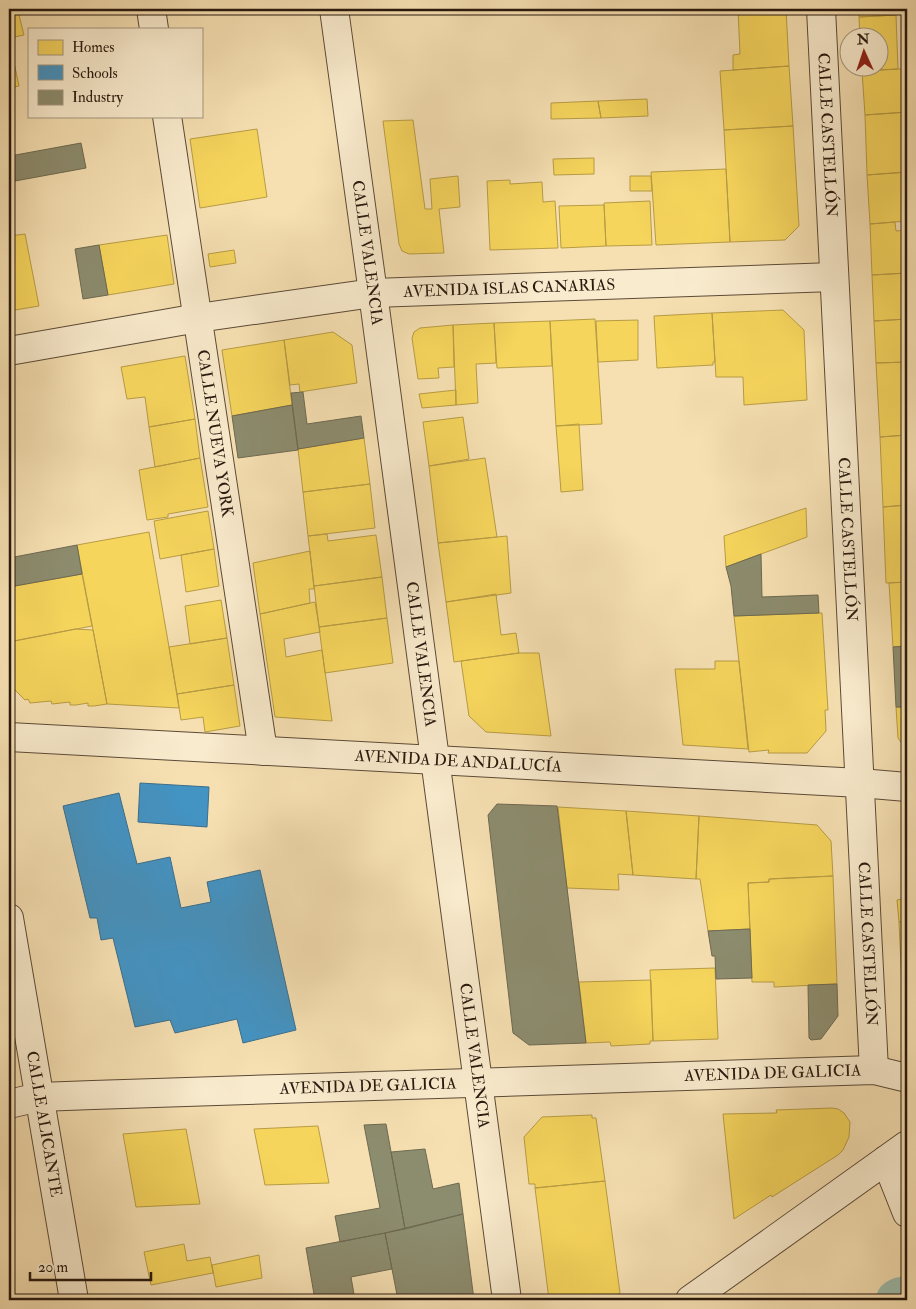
<svg xmlns="http://www.w3.org/2000/svg" width="916" height="1309" font-family="'IM FELL Double Pica',serif">
	<style>
		.homes { fill: #f6d55c; stroke: #b89c45 }
		.schools { fill: #4393c3; stroke: #3b6e8d }
		.industry { fill: #8c8c6e; stroke: #6e6951 }
		.lines { fill: none; stroke-linecap: round; stroke-linejoin: round }
		.canal { stroke: #9dbdad; stroke-width: 42 }
		.minor-casing { stroke: #5c4a37; stroke-width: 30 }
		.minor { stroke: #f9ebcd; stroke-width: 28 }
		.labels { text-anchor: middle; dominant-baseline: central; stroke-width: 5; stroke-linejoin: round; paint-order: stroke }
		.street-label { font-size: 16px; fill: #28180e; stroke: #f9ebcd }
	</style>
	<rect width="100%" height="100%" fill="#f6e0b2"/>
	<filter id="stains"><feTurbulence type="fractalNoise" baseFrequency=".004" numOctaves="4"/><feColorMatrix values="0 0 0 0 .2 0 0 0 0 .09 0 0 0 0 .02 0 0 0 .5 -.17"/></filter>
	<radialGradient id="worn" r=".72"><stop offset=".6" stop-color="#630" stop-opacity="0"/><stop offset="1" stop-color="#630" stop-opacity=".3"/></radialGradient>
	<path class="homes" d="M9,9h41l-31,6 5,20 -15,3z
		M410,9h12v2l-11,2z
		M738,9h48l3,57 -56,4v-15l7,-1z
		M859,9h37v6l-37,2z
		M896,15l2,54 -36,2v-3h16v-30h-18l-1,-21z
		M9,39l10,47 -10,2z
		M789,66l4,60 -69,4 -4,-59z
		M898,69h9v43l-42,3 -3,-44z
		M647,99l1,17 -47,2 -3,-17z
		M598,101l3,17 -50,1v-16z
		M907,112v60l-40,3 -2,-60z
		M413,120l12,89h7l-2,-30 28,-3 2,31 -21,2 5,44 -35,1 -7,-3 -3,-7 -16,-123z
		M793,126l6,100 -14,14 -55,2 -6,-112z
		M257,129l10,68 -67,11 -10,-69z
		M594,158v16l-40,1 -1,-16z
		M726,169l4,73 -74,3 -5,-73z
		M907,172v49l-37,3 -3,-49z
		M630,176h21l1,15h-22z
		M510,180v4l32,-2 1,20 12,-1 3,47 -68,2 -3,-69z
		M650,201l2,44 -46,1 -2,-43z
		M604,205l2,41 -45,2 -2,-42z
		M895,222l1,9 11,-1v43l-35,2 -2,-51z
		M25,234l14,72 -30,5v-75z
		M167,235l7,49 -66,11 -9,-50z
		M234,250l2,13 -26,4 -2,-13z
		M907,273v46l-33,2 -2,-46z
		M783,310l21,20 3,70 -63,5 -1,-28h-27l-4,-64z
		M712,313l3,49h-2v3l-56,3 -3,-52z
		M595,319l7,105 -46,2 -6,-105z
		M907,319v43l-31,1 -2,-42z
		M638,320v40l-40,2 -2,-41z
		M550,321l2,45 -55,2 -3,-45z
		M494,323l2,40 -20,1 2,39 -22,2 -3,-80z
		M453,325l1,42 -16,1 1,10 -21,1 -6,-41 2,-6 6,-4z
		M333,332l19,13 5,38 -57,9 -1,-8 -9,1 -6,-45z
		M284,340l8,65 -60,11 -10,-66z
		M185,356l10,63 -46,8 -4,-30 -18,2 -6,-32z
		M907,362v73l-27,2 -4,-74z
		M456,390v15l-34,3 -3,-14z
		M463,417l6,42 -40,7 -6,-44z
		M195,419l5,39 -45,9 -6,-40z
		M579,424l4,66 -22,2 -5,-66z
		M907,435v70l-24,2 -3,-70z
		M364,438l6,46 -67,8 -5,-43z
		M200,458l8,49 -40,7v3l-21,3 -8,-50z
		M485,458l12,79 -59,6 -9,-77z
		M370,484l5,44 -67,8 -5,-44z
		M907,505v77l-21,1 -3,-76z
		M806,508l1,29 -81,30 -2,-31z
		M208,511l6,38 -54,10 -6,-38z
		M149,532l20,115 10,61 -72,-4 -30,-159z
		M327,534l1,7 48,-6 6,42 -68,9 -6,-50z
		M507,536l4,57 -65,9 -8,-59z
		M214,549l5,37 -33,6 -5,-37z
		M310,551l4,38h-5l1,14 -50,11 -7,-51z
		M82,574l10,52 -83,16v-55z
		M382,577l5,41 -68,9 -5,-41z
		M907,582v64l-14,1 -4,-64z
		M496,594l5,41 15,-2 3,20 -65,9 -8,-60z
		M221,600l6,38 -37,6 -5,-38z
		M315,602l5,30 -36,7 2,18 36,-7 10,71 -57,-4 -15,-103z
		M819,613h3l6,97h-3l1,21 -19,22h-39l1,-3 -20,2 -15,-136z
		M387,618l6,45 -68,10 -6,-46z
		M75,629l18,1 14,74 -13,2h-6v-3l-12,2h-6v-3l-18,2 -1,-3 -21,2 -2,-4 -3,1 -15,-15 -1,-43z
		M227,638l7,47 -57,9 -8,-47z
		M519,653h20l12,83 -65,-4 -17,-16 -8,-55z
		M715,661h24l9,88 -65,-4 -8,-76h40z
		M234,685l6,41 -35,6 -2,-15 -22,3 -4,-26z
		M896,707h11v44l-9,-13z
		M558,807l68,4 7,64 -15,-1 1,16 -52,-2z
		M626,811l73,5 -3,63 -63,-4z
		M699,816l118,9 14,16 2,35 -64,3v3l-21,1 2,46 -42,2 -8,-52h-4z
		M833,876l4,108 -63,3v-5h-22l-4,-99 21,-1v-3z
		M907,898v22l-8,2 -2,-22z
		M907,920v66l-5,2 -3,-66z
		M715,968l3,71 -65,2 -3,-71z
		M651,980l2,61h-3v3l-39,2 -1,-4 -24,1 -7,-61z
		M832,1108l6,1 6,4 6,9 -1,15 -6,13 -5,5 -66,42 -1,-2 -37,24 -11,-105 54,-1 -1,-3z
		M592,1115v3h4l9,63 -70,7v-4h-6l-5,-47 18,-20z
		M318,1126l11,57 -64,2 -11,-56z
		M186,1129l14,75 -64,3 -13,-73z
		M605,1181l15,112 -11,7h-60l-14,-112z
		M184,1244l3,17 23,-4 3,16 -62,12 -7,-33z
		M259,1255l3,23 -46,9 -4,-22z"/>
	<path class="schools" d="M140,783l69,4 -2,40 -69,-5z
		M119,793l18,71 33,-7 11,51 30,-6 -4,-20 53,-12 36,160 -53,13 -6,-24 -62,14 -5,-13 -35,7 -22,-89 -12,2 -4,-22h-7l-27,-112z"/>
	<path class="industry" d="M81,143l5,25 -71,13 -5,-25z
		M99,245l9,50 -25,4 -8,-50z
		M303,392l4,32 54,-8 3,22 -66,11 -7,-56z
		M292,405l6,45 -60,8 -6,-42z
		M77,545l5,29 -73,13v-29z
		M761,554l1,43 56,-2 1,18 -85,3 -3,-30 -5,-19z
		M907,646v61h-11l-3,-60z
		M497,804l60,2 29,237 -57,2 -16,-12 -25,-218z
		M750,929l2,49 -36,1 -1,-23h-3l-4,-25z
		M837,984l1,32 -17,23 -10,1 -2,-2 -1,-53z
		M386,1124l19,105 -65,13 -5,-26 45,-8 -16,-83z
		M425,1149l8,40 26,-6 4,31 -58,15 -14,-77z
		M463,1214l11,86h-76l-13,-67z
		M385,1233l7,36 -41,8 4,23h-40l-9,-52z"/>
	<g class="lines">
		<path class="canal" d="M897,1300l4,-2"/>
		<g class="minor-casing">
			<g id="minor">
				<path d="M151,9l3,20"/>
				<path id="s1" d="M334,9l39,284 134,1007"/>
				<path id="s2" d="M821,9l53,1061"/>
				<path id="s3" d="M167,116l96,635"/>
				<path id="s4" d="M9,351l189,-33 175,-25 461,-16"/>
				<path id="s5" d="M9,737l851,46 47,4"/>
				<path id="s6" d="M9,918l65,382"/>
				<path id="s7" d="M9,1104l30,-7 54,-2 781,-25 33,8"/>
				<path d="M886,1160l21,53"/>
				<path d="M690,1300l217,-155"/>
			</g>
		</g>
		<use href="#minor" class="minor"/>
	</g>
	<g class="labels">
		<g class="street-label">
			<text stroke="none"><textPath href="#s2" startOffset="126">CALLE CASTELLÓN</textPath></text>
			<text stroke="none"><textPath href="#s1" startOffset="246">CALLE VALENCIA</textPath></text>
			<text stroke="none"><textPath href="#s4" startOffset="505">AVENIDA ISLAS CANARIAS</textPath></text>
			<text stroke="none"><textPath href="#s3" startOffset="321">CALLE NUEVA YORK</textPath></text>
			<text stroke="none"><textPath href="#s2" startOffset="531">CALLE CASTELLÓN</textPath></text>
			<text stroke="none"><textPath href="#s1" startOffset="651">CALLE VALENCIA</textPath></text>
			<text stroke="none"><textPath href="#s5" startOffset="450">AVENIDA DE ANDALUCÍA</textPath></text>
			<text stroke="none"><textPath href="#s2" startOffset="936">CALLE CASTELLÓN</textPath></text>
			<text stroke="none"><textPath href="#s1" startOffset="1056">CALLE VALENCIA</textPath></text>
			<text stroke="none"><textPath href="#s7" startOffset="765">AVENIDA DE GALICIA</textPath></text>
			<text stroke="none"><textPath href="#s7" startOffset="360">AVENIDA DE GALICIA</textPath></text>
			<text stroke="none"><textPath href="#s6" startOffset="209">CALLE ALICANTE</textPath></text>
		</g>
	</g>
	<rect width="916" height="1309" fill="none" stroke="#f6e0b2" stroke-width="30"/>
	<rect x="10" y="10" width="896" height="1289" fill="none" stroke="#28180e" stroke-width="2.5"/>
	<rect x="15" y="15" width="886" height="1279" fill="none" stroke="#28180e"/>
	<rect x="28" y="28" width="175" height="90" fill="#f9ebcd" stroke="#a59781"/>
	<rect x="38" y="40" width="25" height="15" fill="#f6d55c" stroke="#a59781"/>
	<text x="72" y="52" font-size="15" fill="#28180e">Homes</text>
	<rect x="38" y="65" width="25" height="15" fill="#4393c3" stroke="#a59781"/>
	<text x="72" y="78" font-size="15" fill="#28180e">Schools</text>
	<rect x="38" y="90" width="25" height="15" fill="#8c8c6e" stroke="#a59781"/>
	<text x="72" y="102" font-size="15" fill="#28180e">Industry</text>
	<g transform="translate(864 52) rotate(357)"><circle r="24" fill="#f9ebcd" stroke="#a59781"/>
	<path d="M0-4L9 19L0 12L-9 19Z" fill="#8f2418"/>
	<text y="-8" font-size="14" font-weight="bold" text-anchor="middle" fill="#28180e">N</text>
	</g>
	<path d="M30 1272v8h121v-8" fill="none" stroke="#28180e" stroke-width="2.5"/>
	<text x="38" y="1272" font-size="15" fill="#28180e" stroke="#f9ebcd" stroke-width="4" paint-order="stroke">20 m</text>
	<rect width="100%" height="100%" filter="url(#stains)"/>
	<rect width="100%" height="100%" fill="url(#worn)"/>
</svg>
